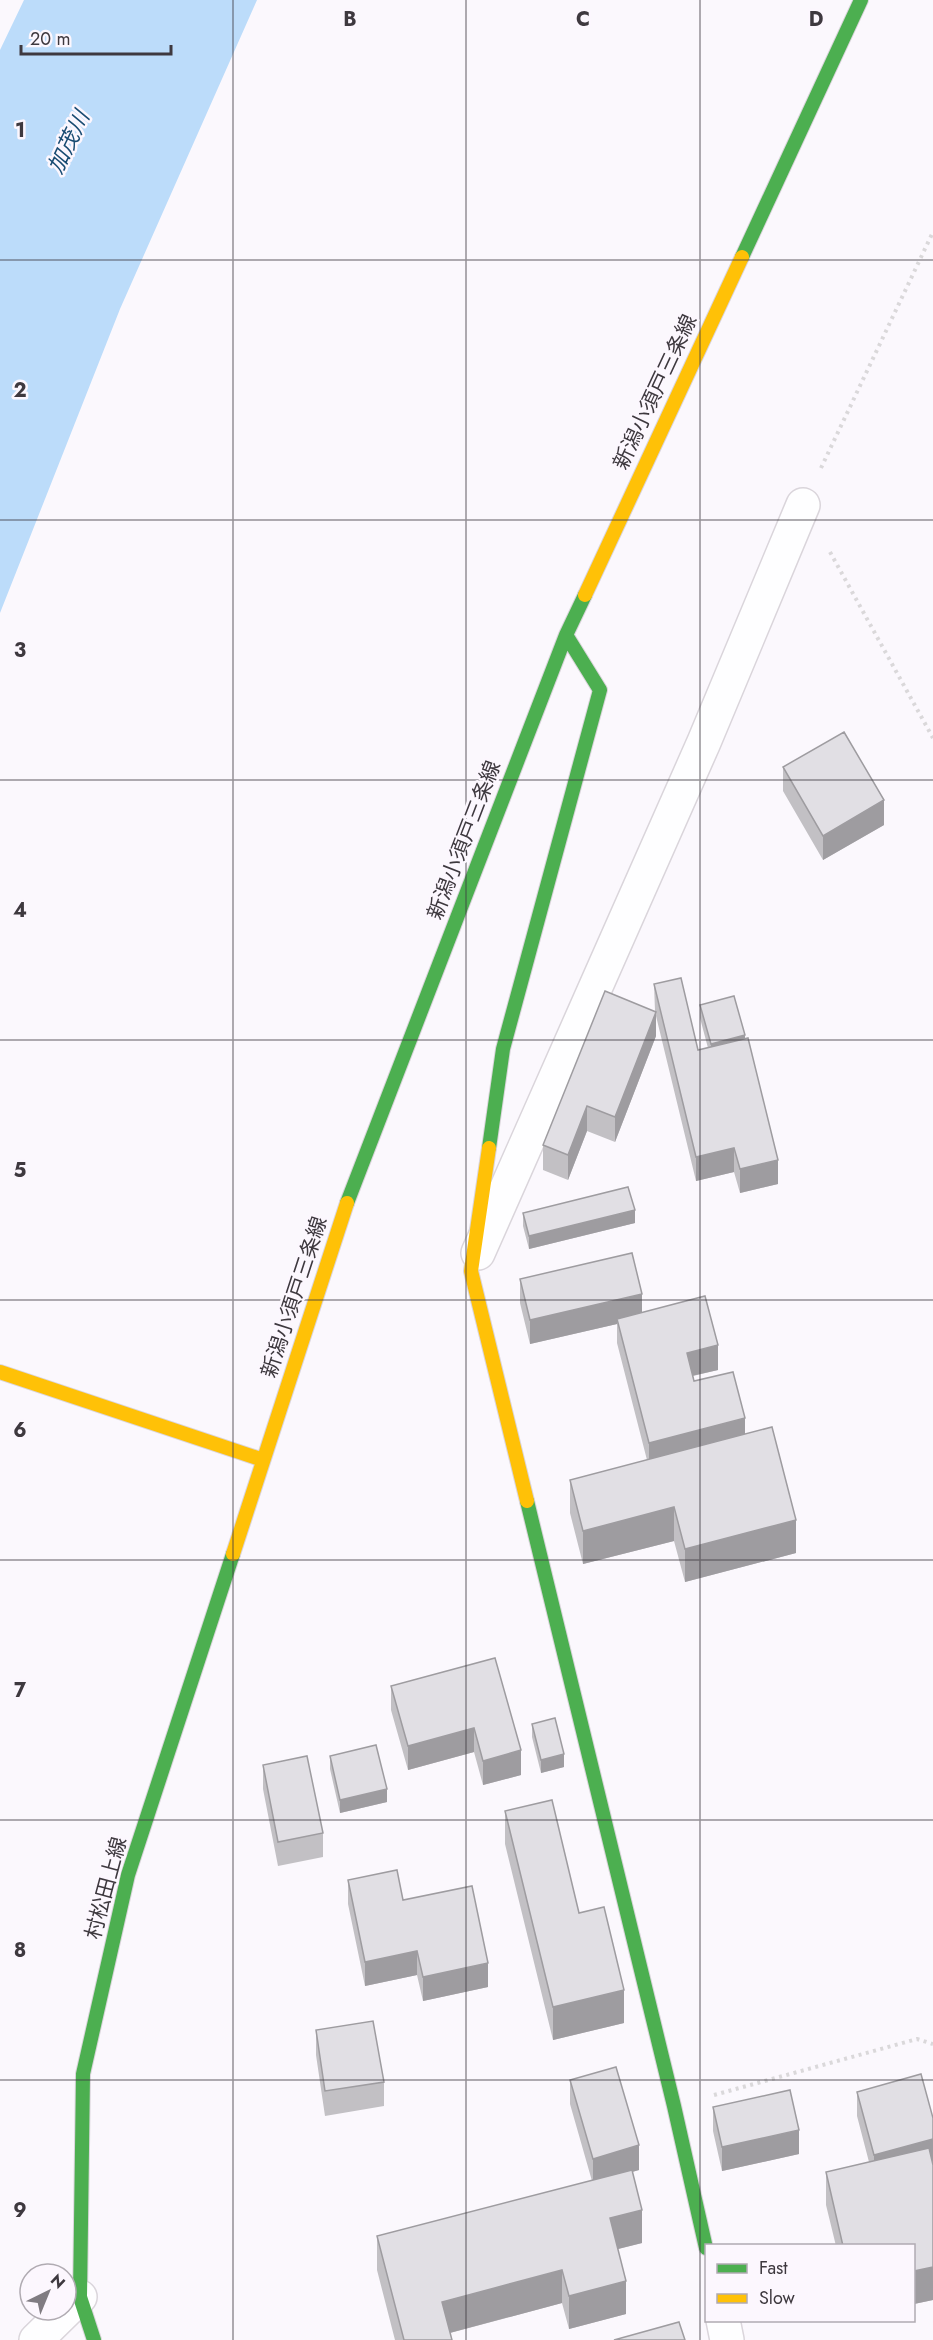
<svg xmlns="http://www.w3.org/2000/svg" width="933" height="2340" font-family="Jost,'Noto Sans JP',sans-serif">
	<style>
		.water { fill: #bcdcfa }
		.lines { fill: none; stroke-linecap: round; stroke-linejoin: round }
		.street-casing { stroke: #dad5db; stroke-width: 36 }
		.fast-casing { stroke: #dad5db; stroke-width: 16 }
		.slow-casing { stroke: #dad5db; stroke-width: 16 }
		.path { stroke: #dad8da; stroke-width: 4; stroke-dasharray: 3 4.5; stroke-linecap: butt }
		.street { stroke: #fefeff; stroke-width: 33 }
		.fast { stroke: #4caf50; stroke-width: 14 }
		.slow { stroke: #ffc107; stroke-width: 14 }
		.wall { fill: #c2c0c4 }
		.shaded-wall { fill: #9e9ca0 }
		.building { fill: #e1dfe4; stroke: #9e9ca0; stroke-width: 1.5 }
		.grid { fill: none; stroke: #3e393f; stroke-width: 1.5; stroke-opacity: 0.55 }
		.labels { text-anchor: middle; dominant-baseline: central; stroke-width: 5; stroke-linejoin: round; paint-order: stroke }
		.street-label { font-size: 21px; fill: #3e393f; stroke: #fcf7fe }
		.water-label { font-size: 22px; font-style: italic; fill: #194c73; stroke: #fcf7fe }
		.grid-label { font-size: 20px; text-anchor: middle; font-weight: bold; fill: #3e393f; stroke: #fcf7fe; stroke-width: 5; stroke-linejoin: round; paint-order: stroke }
	</style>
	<rect width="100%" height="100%" fill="#fbf8fd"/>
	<path class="water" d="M24,0h233l-137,309 -120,304v-563z"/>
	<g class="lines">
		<g class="street-casing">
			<path id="street" d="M478,1253l226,-511 99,-237
				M723,2320l4,20
				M36,2340l44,-43"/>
		</g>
		<g class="fast-casing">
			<path id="fast" d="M742,257l119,-257
				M489,1148l14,-99 97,-359 -34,-55
				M347,1203l219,-568 19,-40
				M527,1501l147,605 32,142
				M94,2340l-14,-43 3,-223 45,-199 105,-321"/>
		</g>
		<g class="slow-casing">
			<path id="slow" d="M585,595l157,-338
				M489,1148l-18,123 56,230
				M0,1372l263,88
				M233,1554l114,-351"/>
		</g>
		<path class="path" d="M821,468l112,-236
			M830,552l103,186
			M714,2095l203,-56 16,5"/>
		<use href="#street" class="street"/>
		<use href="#fast" class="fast"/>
		<use href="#slow" class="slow"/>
	</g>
	<path class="wall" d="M783,767l101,58 -61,35 -40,-69z
		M654,984l44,66 10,-2 -8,-30v-13l45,34 33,145 -38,9 -6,-21 -38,9 -40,-165v20l-41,106 -28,-11 -19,49 -25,-10v-25l112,-134z
		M523,1213l112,10 -106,26 -6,-23z
		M520,1279l122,33 76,58 -25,6 1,5 51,54 51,118 -111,29 -11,-41 -91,23 -13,-51v-33l77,-20 -30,-117v-19l-87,20 -10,-41z
		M495,1658l26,117 -38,10 -9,-33 -66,18 -17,-60v-24z
		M532,1724l32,43 -23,6 -9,-36z
		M330,1756l57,46 -47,11 -10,-44z
		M263,1765l60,68v24l-45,9 -15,-77z
		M505,1811l74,102 45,110 -71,17 -48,-196z
		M348,1880l55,20 85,87 -65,14 -6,-26 -52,11 -17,-82z
		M316,2030l68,52v24l-59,10 -9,-61z
		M570,2080l69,90 -7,2 10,71 -24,6 8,65 -57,15 -7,-26 -112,30 2,7h-57l-18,-70v-34l215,-55 -22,-77z
		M857,2092l75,71 1,137 -19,4v-58h-78l-10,-41v-33l43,-10 -12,-46z
		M713,2107l86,47 -77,17 -9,-40z"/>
	<path class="shaded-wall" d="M884,800v25l-61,35v-24z
		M656,1012v24l-41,106v-25z
		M745,1035v13l-34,9v-13z
		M587,1106v25l-19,49v-25z
		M734,1148v24l-38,9v-24z
		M778,1160v24l-38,9v-24z
		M635,1210v13l-106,26v-13z
		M642,1294v24l-25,1v5l-87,20v-24z
		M718,1345v25l-31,7v-24z
		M745,1418v25l-96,24v-24z
		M674,1507v34l-91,23v-33z
		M796,1520v33l-111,29v-33z
		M474,1728v24l-66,18v-24z
		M521,1750v25l-38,10v-24z
		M564,1754v13l-23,6v-13z
		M387,1789v13l-47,11v-13z
		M417,1951v24l-52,11v-24z
		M488,1963v24l-65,14v-24z
		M624,1990v33l-71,17v-33z
		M799,2130v24l-77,17v-24z
		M933,2139v24l-59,16v-24z
		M639,2145v25l-46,13v-24z
		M642,2210v33l-32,8v-33z
		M933,2267v33l-19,4v-33z
		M562,2270v33l-120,32v-33z
		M626,2281v33l-57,15v-33z"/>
	<path class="building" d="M844,732l40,68 -61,36 -40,-69z
		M681,978l17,72 50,-12 30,122 -38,9 -6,-21 -38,9 -42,-173z
		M605,991l51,21 -41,105 -28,-11 -19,49 -25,-10z
		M734,996l11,39 -34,9 -11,-39z
		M628,1187l7,23 -106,26 -6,-23z
		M632,1253l10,41 -112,26 -10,-41z
		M705,1296l13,49 -31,8 7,28 39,-9 12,46 -96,25 -32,-124z
		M772,1427l24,93 -111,29 -11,-42 -91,24 -13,-51z
		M495,1658l26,92 -38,11 -9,-33 -66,18 -17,-60z
		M555,1718l9,36 -23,6 -9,-36z
		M376,1745l11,44 -47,11 -10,-44z
		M307,1756l16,77 -45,9 -15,-77z
		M552,1800l27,113 25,-6 20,83 -71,17 -48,-196z
		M397,1870l6,30 69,-14 16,77 -65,14 -6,-26 -52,11 -17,-82z
		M373,2021l11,61 -59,9 -9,-61z
		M616,2067l23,78 -46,14 -23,-79z
		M921,2074l12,44v21l-59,16 -17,-63z
		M790,2090l9,40 -77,17 -9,-40z
		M929,2148l4,17v102l-19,4v-25h-71l-17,-74z
		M632,2170l10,40 -32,8 16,63 -57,15 -7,-26 -120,32 10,38h-48l-27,-104z
		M679,2322l6,18h-71z"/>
	<path class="grid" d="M233,0v2340M466,0v2340M700,0v2340M0,260h933M0,520h933M0,780h933M0,1040h933M0,1300h933M0,1560h933M0,1820h933M0,2080h933"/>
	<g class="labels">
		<g class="street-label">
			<text transform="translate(655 392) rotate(-65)">新潟小須戸三条線</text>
			<text transform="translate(464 840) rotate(-69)">新潟小須戸三条線</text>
			<text transform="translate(294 1297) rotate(-72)">新潟小須戸三条線</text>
			<text transform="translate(106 1888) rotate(-75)">村松田上線</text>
		</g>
		<g class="water-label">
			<text transform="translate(68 142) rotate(-64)">加茂川</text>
		</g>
	</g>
	<g class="grid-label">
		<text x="350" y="26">B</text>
		<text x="583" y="26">C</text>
		<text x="816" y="26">D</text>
		<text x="20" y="137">1</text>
		<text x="20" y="397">2</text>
		<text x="20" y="657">3</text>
		<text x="20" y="917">4</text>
		<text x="20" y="1177">5</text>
		<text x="20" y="1437">6</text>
		<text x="20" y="1697">7</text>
		<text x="20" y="1957">8</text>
		<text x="20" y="2217">9</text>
	</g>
	<rect x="705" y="2244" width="210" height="78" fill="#fcf7fe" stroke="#b0abb2" stroke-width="1.5"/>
	<rect x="717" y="2264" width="30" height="9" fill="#4caf50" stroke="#b0abb2" stroke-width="1.5"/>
	<text x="759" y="2274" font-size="18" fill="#3e393f">Fast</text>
	<rect x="717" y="2294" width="30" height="9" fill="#ffc107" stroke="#b0abb2" stroke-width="1.5"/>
	<text x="759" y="2304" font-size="18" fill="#3e393f">Slow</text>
	<g transform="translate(48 2292) rotate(43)"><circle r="28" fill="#fcf7fe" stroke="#b0abb2" stroke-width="1.5"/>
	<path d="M0-4.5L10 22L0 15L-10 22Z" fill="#807c82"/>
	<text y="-9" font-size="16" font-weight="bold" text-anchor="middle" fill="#3e393f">N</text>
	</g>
	<path d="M21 45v9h150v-9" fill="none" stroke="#3e393f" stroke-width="3"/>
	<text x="30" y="45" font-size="18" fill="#3e393f" stroke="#fcf7fe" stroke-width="4.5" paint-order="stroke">20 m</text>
</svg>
